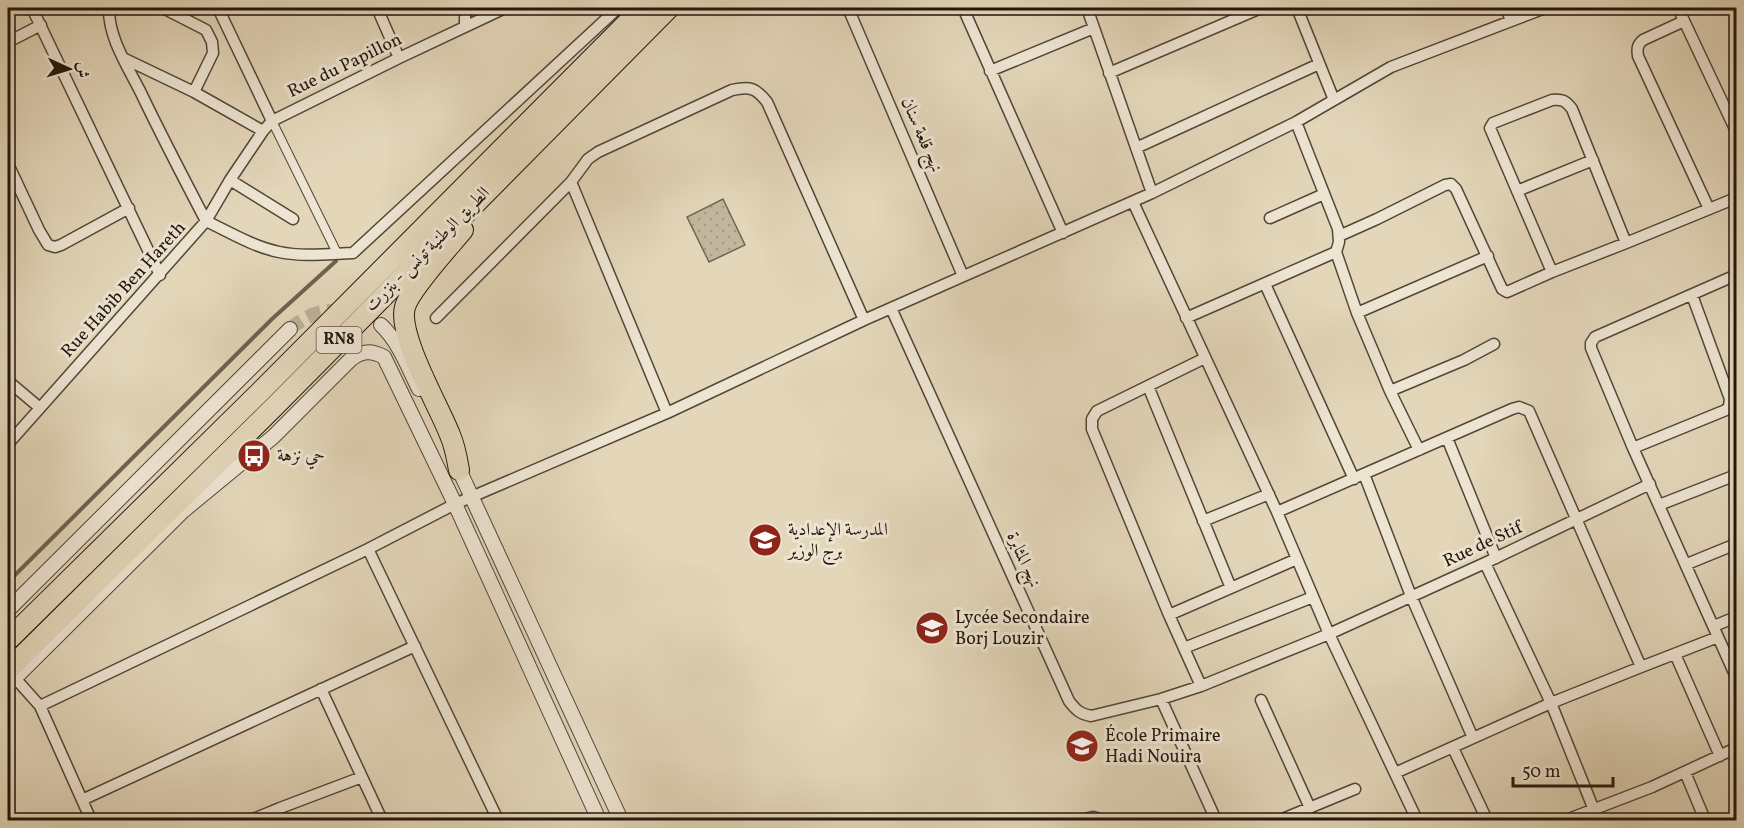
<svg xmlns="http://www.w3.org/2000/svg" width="1744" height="828" font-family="Vollkorn,Amiri,serif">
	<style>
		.grass { fill: url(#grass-dots); stroke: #726654; stroke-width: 1.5 }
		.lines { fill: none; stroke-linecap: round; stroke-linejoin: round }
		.stream { stroke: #6e6250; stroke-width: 4 }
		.tertiary-tunnel { stroke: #bcb096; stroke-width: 14; stroke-dasharray: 14 7; stroke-linecap: butt }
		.pedestrian-casing { stroke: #524637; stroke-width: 10 }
		.minor-casing { stroke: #524637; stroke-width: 13 }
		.tertiary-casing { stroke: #524637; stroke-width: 16 }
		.motorway-casing { stroke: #21160c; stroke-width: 22 }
		.pedestrian { stroke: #ede4d2; stroke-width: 8 }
		.minor { stroke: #ede4d2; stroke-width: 10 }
		.tertiary { stroke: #ede4d2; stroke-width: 14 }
		.motorway { stroke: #e3d6b9; stroke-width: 20 }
		.labels { text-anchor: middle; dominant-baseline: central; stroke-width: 6; stroke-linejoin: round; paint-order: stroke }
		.shield { fill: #ede4d2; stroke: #5e5447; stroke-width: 1.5 }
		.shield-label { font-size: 16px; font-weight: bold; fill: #21160c }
		.street-label { font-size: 18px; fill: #21160c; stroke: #ede4d2 }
		.poi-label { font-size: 18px; fill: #21160c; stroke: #ede4d2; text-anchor: start }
	</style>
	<defs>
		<pattern id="grass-dots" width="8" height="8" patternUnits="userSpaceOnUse" patternTransform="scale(1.5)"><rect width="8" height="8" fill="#c2b59c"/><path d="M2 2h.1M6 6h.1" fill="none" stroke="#a69b85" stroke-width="1.8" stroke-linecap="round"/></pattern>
	</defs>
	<rect width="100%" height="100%" fill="#e3d6b9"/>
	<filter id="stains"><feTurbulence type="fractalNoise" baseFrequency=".00333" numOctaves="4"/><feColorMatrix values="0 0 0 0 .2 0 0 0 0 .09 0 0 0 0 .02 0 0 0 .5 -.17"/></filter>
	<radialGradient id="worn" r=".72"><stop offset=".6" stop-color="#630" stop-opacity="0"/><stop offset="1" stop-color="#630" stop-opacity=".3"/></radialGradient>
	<path class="grass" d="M723,199l22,46 -36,17 -22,-45z"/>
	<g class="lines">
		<path class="stream" d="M8,582l264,-263 64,-58"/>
		<path class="tertiary-tunnel" d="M290,329c26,-22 50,-23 81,-9"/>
		<g class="pedestrian-casing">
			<path id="pedestrian" d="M272,121l65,132"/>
		</g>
		<g class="minor-casing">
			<path id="minor" d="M32,8l128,267
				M109,8c-1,29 19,59 32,85 21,44 43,86 65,128
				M163,8l43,22 6,12 1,11 -19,39
				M218,8l54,113
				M377,8l22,50
				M465,8v17
				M848,8l115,268
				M963,8l100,225
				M1087,8l65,185
				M1297,8l37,92
				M1506,8l5,13
				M1678,8l58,123
				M1684,21l-41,19c-6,5 -6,9 -5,16l71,153
				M8,42l33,-17
				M123,58l71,34 69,39 9,-10 127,-63 106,-50
				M990,71l104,-43
				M1109,73l152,-65
				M1296,122l42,107 1,13 -3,10 21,61 33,78 29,59
				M1136,148l183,-84
				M8,164l31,66 9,15 7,2 6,-2 68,-37
				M230,180l33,-49
				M571,182l96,231
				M1517,191l76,-31
				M1133,202l144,310 52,122 88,186
				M1270,218l54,-24
				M206,221l24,-41 63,39
				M1339,236l38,-17 68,-34 6,-1 5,5 46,100 5,3 45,-20 74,-29 110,-45
				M1552,272l-62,-144 3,-5 59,-23c11,-1 14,1 20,9l54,134
				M1736,275l-141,62 -4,6v5l42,100 103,229
				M1265,284l89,195
				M891,308l178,393c7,9 11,13 22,15l70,-17 40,-13 128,-52 156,-71 165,-79
				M1357,313l131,-57
				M436,318l135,-136 17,-23 10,-7 134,-62c18,-4 24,-2 35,12l97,218
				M1186,318l150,-66
				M8,381l32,27
				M1148,386l83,202
				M1390,391l74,-31 30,-16
				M1447,438l49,120
				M8,444l198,-223c23,11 48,26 73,31 24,5 49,2 74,1l265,-245
				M1633,448l93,-38 3,-4 1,-7 -38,-104
				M1364,474l47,122 62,142
				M1659,505l77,-30
				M1277,512l235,-103 7,-2 10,4 112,256 -90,36 -156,70
				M1203,521l66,-27
				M368,549l130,271
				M1485,563l66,140 43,107
				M1687,564l49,-20
				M1169,615l128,-56
				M1714,626l22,-9
				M1184,648l129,-51
				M1675,654l45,102
				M1641,667l77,-30
				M15,678l25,28 51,114
				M1201,686l-32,-71 -77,-186v-10l5,-8 108,-53
				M321,689l61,131
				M1161,699l55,121
				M1261,700l49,108
				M40,706l328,-157 87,-45 212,-91 197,-93 288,-127 144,-71 95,-55 154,-59
				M1453,748l34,72
				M1685,772l20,48
				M82,800l333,-154
				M251,820l29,-12 82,-31
				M1081,820l12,-3 9,3
				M1280,820l75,-31
				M1566,820l86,-33 84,-39"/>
		</g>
		<g class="tertiary-casing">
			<path id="tertiary" d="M381,325c18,17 27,42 38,64
				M456,463l165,357
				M8,610l282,-281
				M8,685l175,-174 90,-74 78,-78c11,-8 20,-9 33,-2l71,147 144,316"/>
		</g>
		<g class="motorway-casing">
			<path id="motorway" d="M459,470c-2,-12 -4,-24 -9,-35 -11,-29 -53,-100 -45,-128 5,-18 44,-60 58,-77
				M8,640l251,-247 383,-385
				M8,670l267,-264 394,-398"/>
		</g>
		<use href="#pedestrian" class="pedestrian"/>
		<use href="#minor" class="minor"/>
		<use href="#tertiary" class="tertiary"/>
		<use href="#motorway" class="motorway"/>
	</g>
	<defs>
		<g id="bus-disc" transform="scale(1.725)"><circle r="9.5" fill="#8f2418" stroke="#ede4d2"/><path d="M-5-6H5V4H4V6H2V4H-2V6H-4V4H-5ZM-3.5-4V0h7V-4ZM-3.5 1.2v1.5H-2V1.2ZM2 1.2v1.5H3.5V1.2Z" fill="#fff"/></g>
		<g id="school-disc" transform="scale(1.725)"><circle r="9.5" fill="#8f2418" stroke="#ede4d2"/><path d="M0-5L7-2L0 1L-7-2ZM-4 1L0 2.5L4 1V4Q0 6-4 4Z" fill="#fff"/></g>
	</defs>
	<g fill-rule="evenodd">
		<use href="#bus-disc" x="254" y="456"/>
		<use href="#school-disc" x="765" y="540"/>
		<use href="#school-disc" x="932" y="628"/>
		<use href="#school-disc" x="1082" y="746"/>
	</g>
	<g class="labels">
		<rect class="shield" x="316.5" y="327" width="45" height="26" rx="4.5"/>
		<g class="shield-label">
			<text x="339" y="340">RN8</text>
		</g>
		<g class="street-label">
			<text transform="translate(345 66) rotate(-26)">Rue du Papillon</text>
			<text transform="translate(921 135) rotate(67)">نهج قلعة سنان</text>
			<text transform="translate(428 250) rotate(-45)">الطريق الوطنية تونس - بنزرت</text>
			<text transform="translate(124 290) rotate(-48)">Rue Habib Ben Hareth</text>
			<text transform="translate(1483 545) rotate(-25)">Rue de Stif</text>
			<text transform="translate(1023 560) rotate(66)">نهج المثابرة</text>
		</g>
		<g class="poi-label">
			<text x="277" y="456">حي نزهة</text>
			<text x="788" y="530">المدرسة الإعدادية<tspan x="788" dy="21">برج الوزير</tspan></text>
			<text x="955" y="618">Lycée Secondaire<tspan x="955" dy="21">Borj Louzir</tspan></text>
			<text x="1105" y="736">École Primaire<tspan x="1105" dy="21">Hadi Nouira</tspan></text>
		</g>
	</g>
	<rect width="1744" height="828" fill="none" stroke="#e3d6b9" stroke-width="30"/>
	<rect x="9" y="9" width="1726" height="810" fill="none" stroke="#21160c" stroke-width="3"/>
	<rect x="15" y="15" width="1714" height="798" fill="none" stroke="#21160c" stroke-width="1.5"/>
	<g transform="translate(69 69) rotate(94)" stroke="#ede4d2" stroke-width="4.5" paint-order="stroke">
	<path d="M0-4.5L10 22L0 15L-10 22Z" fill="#21160c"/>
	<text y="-9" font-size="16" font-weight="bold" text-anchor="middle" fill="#21160c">ش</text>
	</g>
	<path d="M1513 777v9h100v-9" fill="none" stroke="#21160c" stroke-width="3"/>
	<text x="1522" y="777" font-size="18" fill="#21160c" stroke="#ede4d2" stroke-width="4.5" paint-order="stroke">50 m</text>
	<rect width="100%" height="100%" filter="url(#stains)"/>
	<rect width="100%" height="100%" fill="url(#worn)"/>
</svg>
